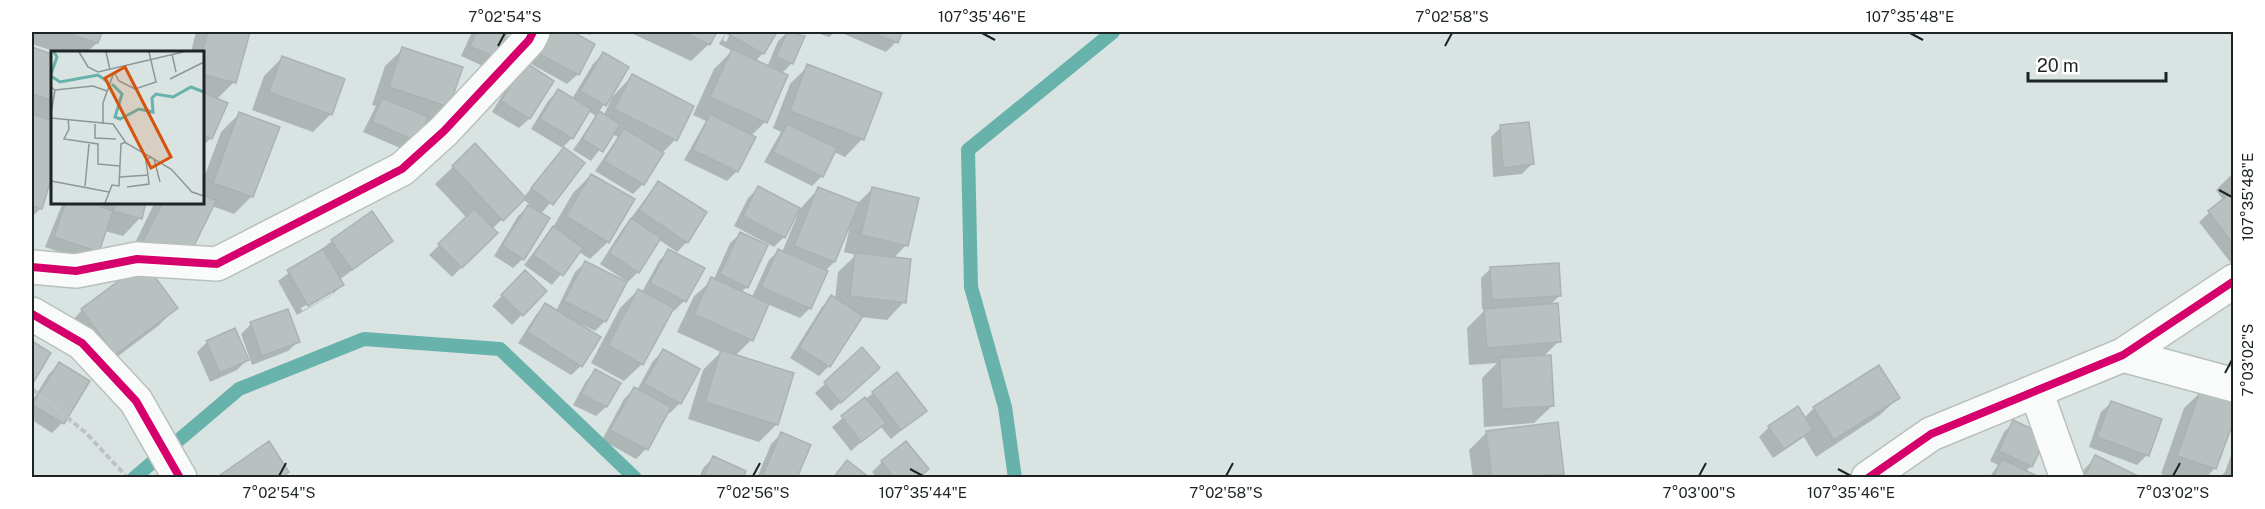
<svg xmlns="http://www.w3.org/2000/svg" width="2265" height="509" font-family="'Public Sans',sans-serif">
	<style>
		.shadow { fill: #0003; fill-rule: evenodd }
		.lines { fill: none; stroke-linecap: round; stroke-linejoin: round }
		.stream { stroke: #68b2ac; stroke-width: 14 }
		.building { fill: #b9c1c0; stroke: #abb3b2; stroke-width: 1.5 }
		.minor-casing { stroke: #b8c0bf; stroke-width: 36 }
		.path { stroke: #bfc2c2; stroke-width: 4; stroke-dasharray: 6 3; stroke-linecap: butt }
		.minor { stroke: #f9fbfb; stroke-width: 33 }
		.cycleway-casing { stroke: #fff; stroke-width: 11 }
		.cycleway { stroke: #d6006c; stroke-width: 8 }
		.ticks { fill: none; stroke: #1d2423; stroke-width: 2 }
		.inset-river { fill: none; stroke: #68b2ac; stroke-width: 3 }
		.inset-road { fill: none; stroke: #8e9796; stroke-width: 1.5 }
		.view { fill: #d4540e; fill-opacity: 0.15; stroke: #d4540e; stroke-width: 3 }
		.inset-edge { fill: none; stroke: #1d2423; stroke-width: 3 }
		.neatline { fill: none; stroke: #1d2423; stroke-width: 2 }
		.ticks-label { font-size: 15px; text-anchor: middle; fill: #1d2423 }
	</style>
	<rect width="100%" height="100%" fill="#d9e4e2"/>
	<path class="shadow" d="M32,32h68l-3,11 -10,9h-31l-24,-8z
		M196,32h53l-15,50 -18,18 -5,38 -9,9v-95h-11z
		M472,32h34l-11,25 -10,10 -24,-11z
		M550,32h20l23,13 -16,30 -10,9 -36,-20z
		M582,32h12l-4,3z
		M629,32h86l-6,12 -18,17z
		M726,32l-3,8 3,2 5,-10h44l-12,21 -8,9 12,5 11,-26 10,-9 15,5 -11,26 -11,11 -16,48 -14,14 -14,35 -10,10 -43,-21 22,-39 -13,-6 21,-46 18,-18 -13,-7z
		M814,32h21l-6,5z
		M845,32h56l-5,10 -10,10 -42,-18z
		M32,49l20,6v117l-11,36 -9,9z
		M403,49l45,57 -18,18 -6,-2 -17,29 -44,-19 13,-26 -4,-1 13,-39z
		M603,54l24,14 -28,44 5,3 8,-18 20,-21 43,64 -14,14 -18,30 -10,10 -38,-23 23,-34 -6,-3 -21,27 -18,-11 23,-34 -8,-5 -16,27 -10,10 21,15 -42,51 -18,45 -10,9 -19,-12 24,-40 12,-11 -7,-6 -31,30 4,4 -44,44 -23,-22 38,-37 -32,-34 40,-38 48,52 41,-49 -33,-20 17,-28 10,-10 14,8 21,-35z
		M282,58l49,56 -18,18 -61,-22 12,-34z
		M808,66l54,73 -17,18 -11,-5 -12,24 -10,10 -48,-24 17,-30 -8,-4 17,-44z
		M515,74l37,7 -23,38 -10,9 -27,-16z
		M239,114l13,82 -18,18 -22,-8 -28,55 -17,17 -19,-9 28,39 -18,18 -61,46 -32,-44 17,-18 59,-44 -14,-7 28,-57h47v-19l19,-51z
		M1501,127l31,37 -10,10 -29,3 -2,-40z
		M2234,172v95l-35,-45 24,-22 -7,-10z
		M591,175l17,67 -18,17 -11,-7 -27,33 -28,-20 28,-36 21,-36z
		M658,182l29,60 -10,10 -19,-13 -20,33 -10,10 -28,-18 22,-34z
		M758,188l42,21 19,-21 38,16 16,-16 33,57 -13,14 11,43 -17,18 -26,-3 -32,49 -10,10 -29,-18 32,-51 9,-10 4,2 3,-27 18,-17 -12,-3 6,-26 -16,36 -9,9 -15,37 -10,10 -33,-14 -16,36 -16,16 42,68 -18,18 -71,-23 15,-49 18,-18 -44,-20 17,-36 20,-17 16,-36 10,-9 7,53 -6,5 11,5 17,-37 10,-10 3,2 16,-38 -2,-1 -12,24 -10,10 -40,-21 14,-28z
		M63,202h23l16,7 2,-7h41l-5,16 -17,18 -18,-5 -7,21 -10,10 -43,-15z
		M332,241h59l-52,39 3,5 -10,10 -35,20 -19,-34zM333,290v4l-31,17 -1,-3z
		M669,251l15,50 -10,10 -2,-2 -30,55 -18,17 -33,-18 29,-55 18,-18 4,2 17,-31z
		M585,263l20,58 -10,10 -14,-7v42l-10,9 -53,-32 18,-28 10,-10 10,6 19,-39z
		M1491,268l69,27 -10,10 9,36 -16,16 9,49 -18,17 -50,4 -2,-49 15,-15 -28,2 -2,-37 19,-19h-4l-1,-31z
		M525,272l19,19 -32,34 -20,-19z
		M251,324l47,18 -10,9 -36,14 -11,-31z
		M207,342l40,18 -10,10 -27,12 -13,-30z
		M32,343l17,11 -17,28z
		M862,350l6,28 -37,33 -16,-18z
		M663,351l17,52 -10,10 -3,-2 -21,38 -10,10 -34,-19 22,-41 10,-10 3,1 16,-29z
		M59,364l29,18 -26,41 -10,10 -20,-13v-19l17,-27z
		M595,371l23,12 -12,24 -10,9 -23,-11 13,-24z
		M2202,391l32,24 -20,54 -8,9h-35l-10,-4 23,-66z
		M873,393l52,18 -34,28 -11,-13 -29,25 -19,-24z
		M1898,398l-18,17 -64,42 -12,-20 -31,21 -14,-21 10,-10 35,-9 10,-10z
		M2111,403l36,52 -10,10 -48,-18 12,-35z
		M2014,422l17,44 -6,6 8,6h-44l9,-13 -8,-4 14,-29z
		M1487,432l75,42 -3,4h-86l-4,-28z
		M781,434l15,44h-39l14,-34z
		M2234,447v31h-15l6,-6z
		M2096,457l43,21h-63z
		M713,458l28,20h-42l4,-10z
		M882,462l37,16h-42l-5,-6z"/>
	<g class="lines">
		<path class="stream" d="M134,478l105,-89 125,-50 136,10 135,129
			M1015,478l-10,-71 -34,-120 -3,-137 145,-118"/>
	</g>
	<path class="building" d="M63,32h39l-4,11z
		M208,32h42l-14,51 -34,-9v-22z
		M477,32h31l-12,26 -26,-12z
		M552,32h21l22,12 -16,31 -40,-21z
		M683,32h34l-7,13z
		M730,32h47l-13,22 -36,-20z
		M787,32l18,4 -12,28 -17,-7z
		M870,32h32l-4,11z
		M32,47l20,7v46l-20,-6z
		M402,47l61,20 -14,40 -60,-20z
		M732,49l56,26 -21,48 -57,-26z
		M603,52l26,15 -23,39 -26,-15z
		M282,56l63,23 -13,36 -63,-23z
		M525,62l29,19 -24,38 -29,-18z
		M807,64l75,29 -18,47 -74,-29z
		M632,74l62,32 -17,35 -63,-32z
		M558,89l33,20 -18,30 -33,-20z
		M202,92l26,11 -16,36 -10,-4z
		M382,98l46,19 -10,25 -46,-20z
		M599,111l21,13 -17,28 -21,-13z
		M239,112l41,15 -27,70 -40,-14z
		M32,114l20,7v55l-10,33 -10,-3z
		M710,114l46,23 -18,35 -45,-22z
		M1529,122l5,42 -31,4 -3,-43z
		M787,124l50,24 -14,29 -50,-25z
		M624,128l40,25 -20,32 -40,-24z
		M475,143l51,55 -23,23 -51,-55z
		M564,147l21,16 -32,42 -22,-17z
		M591,174l44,25 -26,44 -43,-27z
		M658,181l49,31 -19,31 -49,-33z
		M758,186l42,22 -15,30 -42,-22z
		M818,187l41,16 -24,59 -41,-16z
		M872,187l47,11 -11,48 -47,-11z
		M2233,191h1v54l-26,-34z
		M202,194l14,7 -30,61 -43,-21 20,-39h39z
		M66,202h24l23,9 -14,41 -45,-15z
		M116,202h30l-4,17 -29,-8z
		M528,205l22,13 -26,42 -22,-15z
		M474,209l24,24 -36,35 -24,-24z
		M372,211l21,30 -41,29 -21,-30z
		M631,218l30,20 -22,35 -30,-20z
		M553,226l30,22 -20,28 -30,-21z
		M740,232l28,13 -20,43 -28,-14z
		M323,249l21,36 -36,21 -21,-36z
		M668,249l37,19 -19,34 -36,-19z
		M778,249l50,22 -17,38 -50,-22z
		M855,253l56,6 -5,44 -56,-7z
		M585,261l42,21 -21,40 -42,-21z
		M144,262l34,46 -63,47 -34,-46z
		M1559,263l2,33 -69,4 -2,-33z
		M525,270l22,21 -24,25 -22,-21z
		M711,277l58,27 -16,37 -59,-27z
		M638,289l36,19 -31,57 -35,-20z
		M831,295l32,21 -33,51 -31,-19z
		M545,303l56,34 -19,30 -55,-35z
		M1558,303l3,39 -74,6 -3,-39z
		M288,309l12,33 -38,14 -12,-34z
		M235,328l14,32 -29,13 -14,-32z
		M32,341l19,12 -19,32z
		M862,347l18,21 -39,35 -17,-21z
		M663,349l37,20 -19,35 -37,-20z
		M721,350l73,23 -16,52 -73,-23z
		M1551,355l3,51 -52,3 -2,-51z
		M59,362l31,19 -26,43 -32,-19z
		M1879,365l21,33 -66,42 -21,-33z
		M595,369l26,14 -14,24 -26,-13z
		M897,372l30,39 -26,19 -29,-38z
		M634,387l37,20 -23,43 -38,-20z
		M2201,389l33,11v20l-18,49 -39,-13z
		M865,397l21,26 -25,19 -20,-26z
		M2111,401l51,18 -13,37 -52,-19z
		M1798,406l15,24 -29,19 -16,-23z
		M2013,420l34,16 -15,31 -33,-16z
		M1558,422l6,52 -72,4 -6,-47z
		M781,432l30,13 -14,33h-28l-6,-3z
		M269,441l20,31 -8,6h-65z
		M906,441l23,28 -10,9h-25l-13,-17z
		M2095,455l47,23h-58z
		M713,456l33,15 -3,7h-40z
		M2002,459l33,16 -1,3h-41z
		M847,460l23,18h-37z"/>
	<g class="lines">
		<g class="minor-casing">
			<path id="minor" d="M32,267l44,4 61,-12 80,5 185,-95 42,-38 85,-91 4,-8
				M32,314l50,29 54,58 44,77
				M2123,355l111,30
				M2036,391l31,87
				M1868,478l63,-44 192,-79 111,-74"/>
		</g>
		<path class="path" d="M32,389l53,43 43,46"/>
		<use href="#minor" class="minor"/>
		<g class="cycleway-casing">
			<path id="cycleway" d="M32,267l44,4 61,-12 80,5 185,-95 42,-38 85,-91 4,-8
				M32,314l50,29 54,58 44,77
				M1868,478l63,-44 192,-79 111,-74"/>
		</g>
		<use href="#cycleway" class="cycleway"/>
	</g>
	<path class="ticks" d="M982,33l13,7M1910,33l13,7M498,46l7,-13M1445,46l7,-13M2219,190l13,7M2225,373l7,-13M910,469l13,7M1838,469l13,7M279,476l7,-13M753,476l7,-13M1226,476l7,-13M1699,476l7,-13M2173,476l7,-13"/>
	<g transform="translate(51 51)">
		<rect width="153" height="153" fill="#d9e4e2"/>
		<path class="inset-river" d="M0,23l6,-17 -3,-5M0,25l9,6 38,-7 10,7M61,33l10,10 -7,23 5,2 19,-10 14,3 -1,-14 4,-4 17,3 18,-10 13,5"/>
		<path class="inset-road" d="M28,1l9,15 10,5 85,-20M55,1l4,18M121,3l4,18M63,21l5,9 16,8 21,-7 -7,-30M119,28l34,-17M0,36l4,3 38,-4 14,5M0,62l4,-23M0,67l62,6 13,19 45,26 21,23 12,4M17,68l1,10 -5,10 34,5v20l22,2M44,73v14l21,1M52,73v-21l11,-31M103,108l6,23M69,126l28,-2 -2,-14 5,-5M0,130l58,11M34,135l4,-42M76,136l22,-3 -1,-9M54,152l7,-18 7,1 2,-42 5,-2"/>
		<path class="view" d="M74,16l46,90 -20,11 -46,-90z"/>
		<rect width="153" height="153" class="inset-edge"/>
	</g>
	<rect width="2265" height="509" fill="none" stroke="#ffffff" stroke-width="66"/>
	<path d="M2028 72v9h138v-9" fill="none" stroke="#1d2423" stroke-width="3"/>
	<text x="2037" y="72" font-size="18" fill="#1d2423" stroke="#ffffff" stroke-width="4.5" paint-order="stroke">20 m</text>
	<rect x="33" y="33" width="2199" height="443" class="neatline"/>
	<g class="ticks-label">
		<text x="505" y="22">7°02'54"S</text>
		<text x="982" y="22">107°35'46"E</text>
		<text x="1452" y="22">7°02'58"S</text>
		<text x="1910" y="22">107°35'48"E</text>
		<text transform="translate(2248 197) rotate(-90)" y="5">107°35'48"E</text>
		<text transform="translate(2248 360) rotate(-90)" y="5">7°03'02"S</text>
		<text x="279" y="498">7°02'54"S</text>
		<text x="753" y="498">7°02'56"S</text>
		<text x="923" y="498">107°35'44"E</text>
		<text x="1226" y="498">7°02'58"S</text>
		<text x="1699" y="498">7°03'00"S</text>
		<text x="1851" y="498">107°35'46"E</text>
		<text x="2173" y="498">7°03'02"S</text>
	</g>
</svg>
